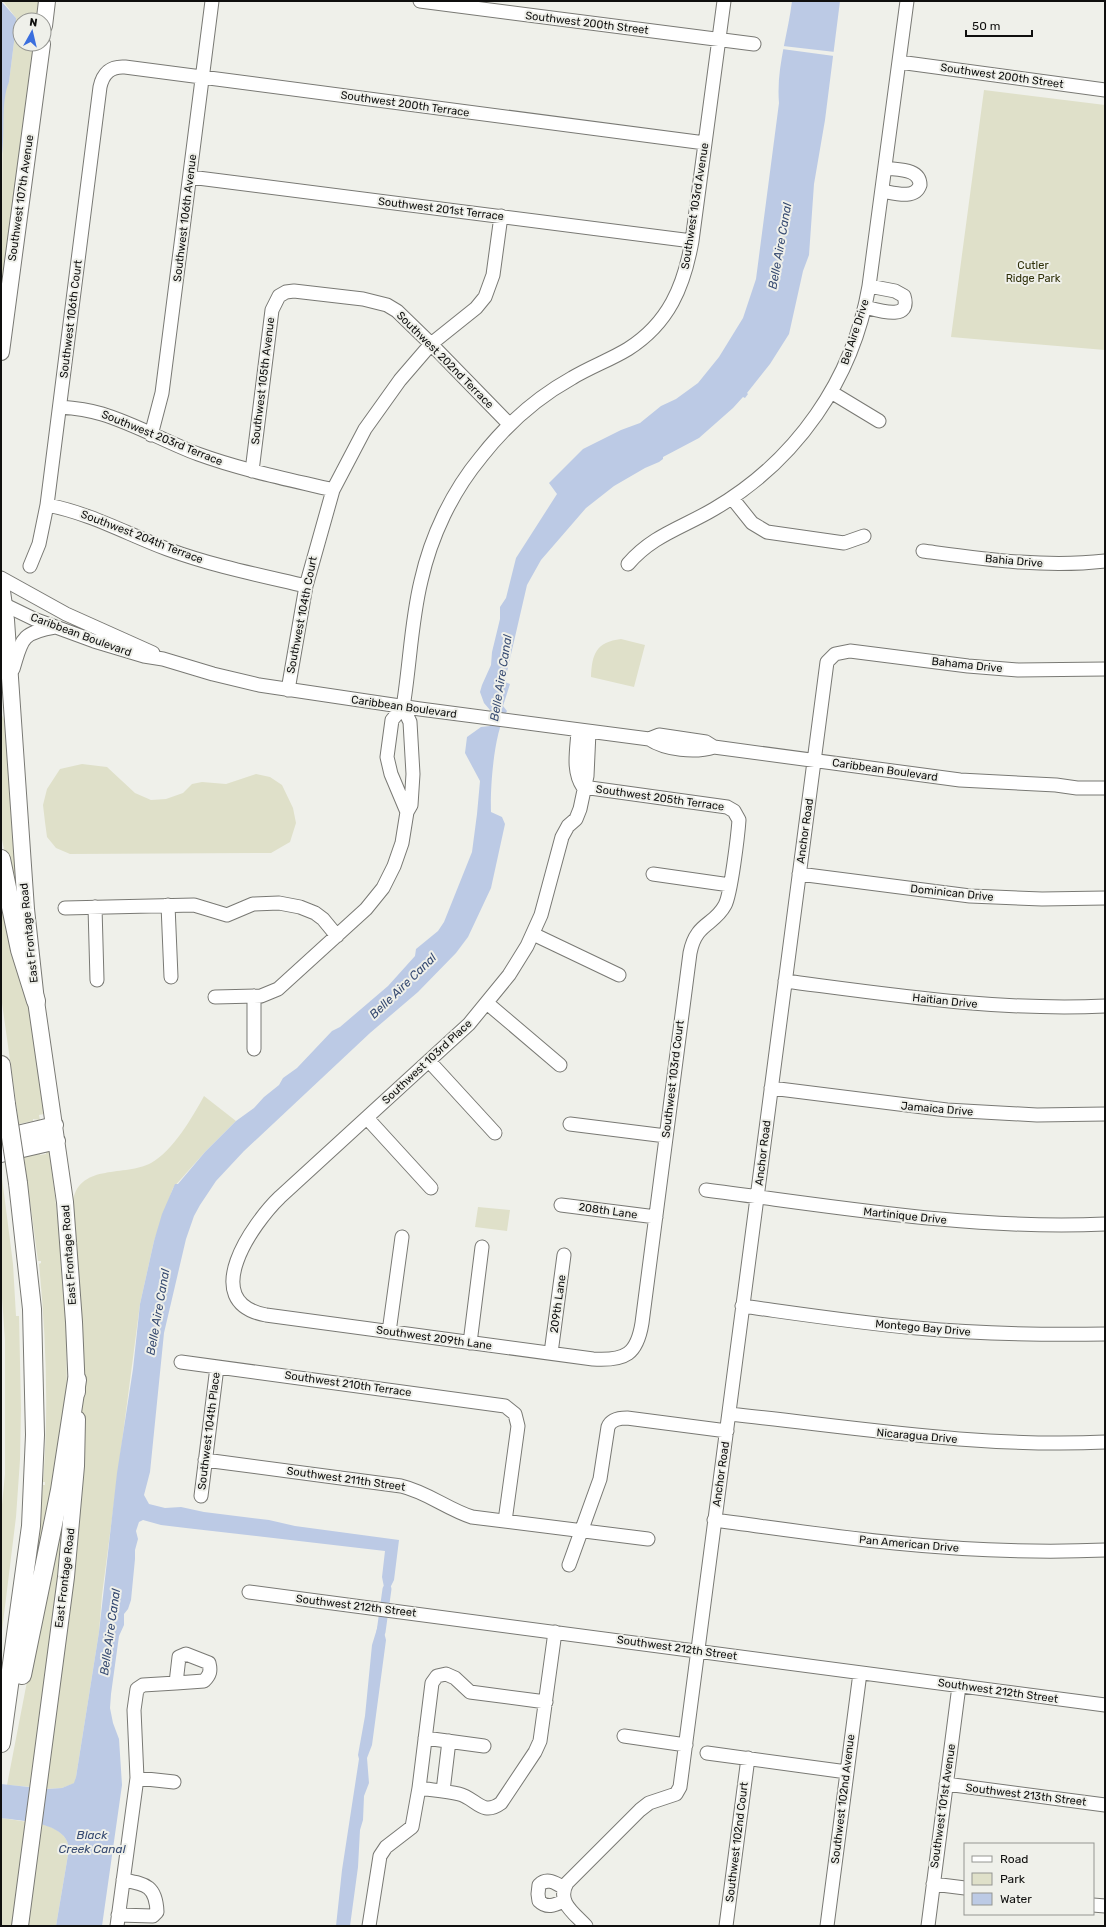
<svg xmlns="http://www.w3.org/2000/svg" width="1106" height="1927" font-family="Rubik,sans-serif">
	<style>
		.green { fill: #dfe0c9 }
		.water { fill: #bccae5 }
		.pier { fill: #eff0ea }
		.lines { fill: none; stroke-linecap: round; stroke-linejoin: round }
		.canal { stroke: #bccae5; stroke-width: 9 }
		.minor-casing { stroke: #797974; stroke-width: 15 }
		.major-casing { stroke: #797974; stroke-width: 18 }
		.highway-casing { stroke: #797974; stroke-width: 20 }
		.minor { stroke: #fff; stroke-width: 13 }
		.major { stroke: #fff; stroke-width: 16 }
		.highway { stroke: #fff; stroke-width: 18 }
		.highway-bridge-casing { stroke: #797974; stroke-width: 20; stroke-linecap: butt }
		.highway-bridge { stroke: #fff; stroke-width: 18 }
		.labels { text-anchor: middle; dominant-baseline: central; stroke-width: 4; stroke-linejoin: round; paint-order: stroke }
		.street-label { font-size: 11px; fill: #0f0f0e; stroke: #eff0ea }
		.park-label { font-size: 11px; fill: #2e2f08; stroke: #eff0ea }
		.water-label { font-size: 12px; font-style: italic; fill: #364a71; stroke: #eff0ea }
	</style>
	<rect width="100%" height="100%" fill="#eff0ea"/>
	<path class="green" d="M3,1h38l-2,19h-19v24h16l-35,267 2,-209 2,-15 4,-5 7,-56v-8z
		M984,90l121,15v245l-154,-13z
		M621,639l24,6 -11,42 -43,-10c1,-23 5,-35 30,-38z
		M1,705l1,10 7,17 9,157 -6,-1 -11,-53z
		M82,764l25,3 28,26 16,7 15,-1 17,-6 9,-9 10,-2 24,2 30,-10 14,3 12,8 11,23 3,15 -6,19 -19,11 -201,1 -14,-6 -9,-11 -2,-15 -2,-17 4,-16 13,-20z
		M1,884l21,89 12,64 10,77 -5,1 1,5 -7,-1v2l-14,3 -18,-128z
		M204,1096l32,25 -31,31 -32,36 -19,53 -14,63 -38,291 -3,37 -23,145 -1,6 -13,5 -17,1 36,-346 1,-47 -9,-196c8,-37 52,-23 78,-37 22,-12 41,-45 53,-67z
		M46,1151h3l2,10 12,105 3,55 1,75 -1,21 -35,188 12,-120h2v-3h-2c6,-72 3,-146 -4,-218l2,-1v-2h-3l-14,-104 16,-4v2l6,-1z
		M1,1170l12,94 3,52h3l2,93 -1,51 -4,57 -15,122v-124l4,-41v-134l-4,-56z
		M478,1207l32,3 -3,21 -32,-4z
		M60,1511l6,9 -34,267 -25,-2z
		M2,1818l26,4 -13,104h-14z
		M40,1824c13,2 29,11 29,25l-13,77h-31z"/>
	<path class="water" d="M1,1l15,17v8l-7,56c-9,21 -3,54 -8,79z
		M792,1h48l-15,119 -11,64 -5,71 -6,16 -14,63 -19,30 -23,29 1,1 -3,4 -2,-1 -10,11 -34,30 -36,19v2l-4,3 -14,6 -31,18 -28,22 -45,52 -14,25 -21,91 -1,6 5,2 -7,22 4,5c-13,20 -17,76 -16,101l11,5 3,7 -14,64 -23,49 -12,16 -38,39 -48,41 -126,118 -28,30 -16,24 -6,11 -8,23 -22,94 -14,139 -6,23 5,9 16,4 16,-1 23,5 65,8 26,6 104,14 -5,40 -5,10 -2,12 -3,-1 1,-9 -3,-15 3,-26 -199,-23 -25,-3 -18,-5 -4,2 -3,9 2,8 -3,11v9l-4,41 -3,9 -4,5v11l-5,11 -8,58 -1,14 3,15 6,16 3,46 -20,141h-46l13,-77c-1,-27 -48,-28 -68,-31v-34l46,5 15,-1 12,-5 2,-6 23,-145 18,-159 16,-104 7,-65 14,-63 8,-27 13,-30h3l27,-32 31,-31 18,-13 10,-11 15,-12 4,-7 14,-10 35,-37 8,-4 48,-41 27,-30 1,-7 22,-18 6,-9 28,-70 5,-38 3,-33 -15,-28 2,-16 14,-10 9,-1v-16l-6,-7 -4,-11 2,-7 9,-20 1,-13 8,-33v-12l6,-9 10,-40 41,-64 -8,-11 34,-34 38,-19 19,-7 21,-17 15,-7 22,-16 21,-26 24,-39 13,-39 23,-176c-3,-35 9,-68 13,-102z
		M380,1619h4l-1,9 3,12 -14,105 -5,13 2,25 -5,13 -1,24 -3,10 -2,37 -8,59h-14l6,-56 17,-111 -1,-4 7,-39 7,-71z"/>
	<path class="pier" d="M783,46l52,6 -1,4 -52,-7z"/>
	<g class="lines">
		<path class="canal" d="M381,1632l6,-43"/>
		<g class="minor-casing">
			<path id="minor" d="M420,1l334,43
				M899,62l206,28
				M190,177l502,64
				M882,191c12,2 33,9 38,-6 0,-17 -23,-15 -35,-17
				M865,307c12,3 47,15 39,-11l-9,-5 -26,-5
				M831,392l48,29
				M60,407c14,1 29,3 42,7 33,10 64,28 96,40 44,16 89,25 135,36
				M151,435l11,-42 50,-392
				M252,471l20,-161 7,-14 7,-4 8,-1 69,8 24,6 10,6 34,33 78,80
				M732,498l20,25 15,9 77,11 20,-7
				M47,505c43,8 80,29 120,44 46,17 92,26 139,37
				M923,551c61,8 121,17 182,10
				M628,564c25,-29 54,-36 86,-55 82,-48 139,-129 155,-223l38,-285
				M30,566l9,-22 8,-39 53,-418c3,-14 11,-21 25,-20l580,76
				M1,578l65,36 87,39
				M1,603l33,16 60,22 50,15 19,3 50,15 46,11 161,24 229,30c17,11 46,14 65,8l246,33 96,5 21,3h28
				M13,669c9,-29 7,-36 42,-42
				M288,690l18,-104 27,-96 32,-61 35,-49 31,-36 45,-36 9,-11 8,-22 8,-59
				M578,731c-1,19 -6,40 5,56
				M649,739l10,-4 47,7 8,5
				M583,787l144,20 7,4 5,9c-1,14 -8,74 -14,85 -11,21 -29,17 -35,48l-48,370c-5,31 -16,38 -49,36l-327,-44c-69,-13 -13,-92 14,-118l189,-173 40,-49 18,-29 14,-31 21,-78 6,-11 8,-7 4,-10 7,-33 2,-44
				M407,812l-16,-38 -4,-17 5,-37 11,-13c7,-42 8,-85 18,-126 10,-45 31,-89 60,-124 25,-32 55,-59 91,-79 18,-11 38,-18 56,-29 41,-26 56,-63 64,-108l32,-240
				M653,874l77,11
				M799,874l171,22 72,3 63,-1
				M168,905l3,72
				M95,907l2,73
				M65,908l129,-3 33,10 26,-11 26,-1 21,4 15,6 8,6 14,17
				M533,934l86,41
				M785,981c108,14 211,30 320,25
				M254,996v53
				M215,997l46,-1 17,-7 88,-80 17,-21 11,-22 8,-23 5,-31 4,-7 2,-31 -3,-52 -7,-15
				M487,1003l73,62
				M429,1061l66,72
				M771,1088l176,22 90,5 68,-1
				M367,1118l64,70
				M570,1124l96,12
				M706,1190c133,17 265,40 399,34
				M561,1205l95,12
				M742,1306c58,8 117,17 175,22 63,6 125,7 188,6
				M389,1332l13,-95
				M470,1343l12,-96
				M551,1353l13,-98
				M181,1362l324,44 10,8 3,12 -13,95
				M729,1414c125,13 249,34 376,28
				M205,1460l196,26c26,6 46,23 71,31l176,22
				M201,1496l16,-129
				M714,1520c61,8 121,17 181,23 70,7 140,10 210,7
				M569,1565l31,-86 8,-52c3,-8 11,-9 19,-9l100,13
				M249,1592l856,113
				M186,1654l23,9c2,8 1,12 -5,18l-28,2 3,-26z
				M624,1736l62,9
				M425,1738l59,8
				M707,1753l140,19
				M137,1778l37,4
				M946,1784l159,21
				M419,1788l13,-105 5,-7 9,-2 9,4 15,14 76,10
				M443,1791l6,-50
				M933,1884l32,4
				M564,1901c-9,4 -17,8 -25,0l-1,-7 1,-9c8,-8 17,-2 25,3
				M1093,1905l12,1
				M118,1915l35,1 4,-4c-1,-27 -12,-28 -34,-32
				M117,1926l20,-148 -3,-68 3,-21 6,-4 33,-2
				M369,1926l11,-70 6,-9 26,-20 7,-39c13,2 27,3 40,6 17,4 23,23 42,9l34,-51 5,-11 15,-109
				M586,1926c-12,-13 -30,-24 -19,-43l73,-73 9,-7 27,-9 4,-7 147,-1125 8,-8 15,-3 118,15 50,4 87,-1
				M726,1926l22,-168
				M827,1926l33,-253
				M928,1926l31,-240"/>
		</g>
		<g class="major-casing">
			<path id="major" d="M44,26l3,-25
				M1,352l41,-308
				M1,584l5,36 20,289 10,92 29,201 9,120 3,70
				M1,1138l54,-13
				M1,1154l56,-13
				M20,1926l46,-349 10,-111 1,-47"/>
		</g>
		<g class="highway-casing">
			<path id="highway" d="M1,859l19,91 16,51
				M1,1065l5,39
				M22,1675l38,-185 17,-110
				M1,1743l30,-217 4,-91 -3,-126 -14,-126"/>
		</g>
		<use href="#minor" class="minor"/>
		<use href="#major" class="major"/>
		<use href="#highway" class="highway"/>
		<g class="highway-bridge-casing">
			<path id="highway-bridge" d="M6,1104l12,79"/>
		</g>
		<use href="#highway-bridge" class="highway-bridge"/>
	</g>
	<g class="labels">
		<g class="street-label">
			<text transform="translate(587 23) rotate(7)">Southwest 200th Street</text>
			<text transform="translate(1002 76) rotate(8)">Southwest 200th Street</text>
			<text transform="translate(405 104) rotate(8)">Southwest 200th Terrace</text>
			<text transform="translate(21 198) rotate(-82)">Southwest 107th Avenue</text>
			<text transform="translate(695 206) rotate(-81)">Southwest 103rd Avenue</text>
			<text transform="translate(441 209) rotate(7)">Southwest 201st Terrace</text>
			<text transform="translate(185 218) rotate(-83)">Southwest 106th Avenue</text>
			<text transform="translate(71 319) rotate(-83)">Southwest 106th Court</text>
			<text transform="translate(855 332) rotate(-72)">Bel Aire Drive</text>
			<text transform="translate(445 360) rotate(45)">Southwest 202nd Terrace</text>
			<text transform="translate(263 381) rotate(-83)">Southwest 105th Avenue</text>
			<text transform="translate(162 438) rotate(22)">Southwest 203rd Terrace</text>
			<text transform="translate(142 537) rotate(21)">Southwest 204th Terrace</text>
			<text transform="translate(1014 561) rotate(5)">Bahia Drive</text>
			<text transform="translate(302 615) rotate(-79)">Southwest 104th Court</text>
			<text transform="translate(81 635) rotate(20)">Caribbean Boulevard</text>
			<text transform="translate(967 665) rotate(6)">Bahama Drive</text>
			<text transform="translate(404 707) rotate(8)">Caribbean Boulevard</text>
			<text transform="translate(885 770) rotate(8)">Caribbean Boulevard</text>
			<text transform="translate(660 798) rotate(8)">Southwest 205th Terrace</text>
			<text transform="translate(805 831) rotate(-82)">Anchor Road</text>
			<text transform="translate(952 893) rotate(6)">Dominican Drive</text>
			<text transform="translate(29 933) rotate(-96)">East Frontage Road</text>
			<text transform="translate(945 1001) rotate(6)">Haitian Drive</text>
			<text transform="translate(427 1062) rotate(-43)">Southwest 103rd Place</text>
			<text transform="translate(673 1079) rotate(-83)">Southwest 103rd Court</text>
			<text transform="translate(937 1109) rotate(5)">Jamaica Drive</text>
			<text transform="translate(763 1153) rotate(-83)">Anchor Road</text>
			<text transform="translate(608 1211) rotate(8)">208th Lane</text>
			<text transform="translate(905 1216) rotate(6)">Martinique Drive</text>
			<text transform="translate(69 1255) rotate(-94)">East Frontage Road</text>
			<text transform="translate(558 1304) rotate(-82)">209th Lane</text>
			<text transform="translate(923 1328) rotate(5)">Montego Bay Drive</text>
			<text transform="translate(434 1338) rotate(8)">Southwest 209th Lane</text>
			<text transform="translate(348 1384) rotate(8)">Southwest 210th Terrace</text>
			<text transform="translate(209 1431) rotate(-83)">Southwest 104th Place</text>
			<text transform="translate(917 1436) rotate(5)">Nicaragua Drive</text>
			<text transform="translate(721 1474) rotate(-82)">Anchor Road</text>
			<text transform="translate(346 1479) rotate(8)">Southwest 211th Street</text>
			<text transform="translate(909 1544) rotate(5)">Pan American Drive</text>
			<text transform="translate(65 1578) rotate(-83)">East Frontage Road</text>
			<text transform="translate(356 1606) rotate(7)">Southwest 212th Street</text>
			<text transform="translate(677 1648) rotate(8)">Southwest 212th Street</text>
			<text transform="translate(998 1691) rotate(8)">Southwest 212th Street</text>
			<text transform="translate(1026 1795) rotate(7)">Southwest 213th Street</text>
			<text transform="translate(843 1799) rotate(-83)">Southwest 102nd Avenue</text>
			<text transform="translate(943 1806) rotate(-82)">Southwest 101st Avenue</text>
			<text transform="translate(737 1842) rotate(-83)">Southwest 102nd Court</text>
		</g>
		<g class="park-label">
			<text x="1033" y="265">Cutler<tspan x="1033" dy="13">Ridge Park</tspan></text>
		</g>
		<g class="water-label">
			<text transform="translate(780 246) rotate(-80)">Belle Aire Canal</text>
			<text transform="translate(501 678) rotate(-81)">Belle Aire Canal</text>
			<text transform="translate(403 986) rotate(-44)">Belle Aire Canal</text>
			<text transform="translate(158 1312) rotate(-80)">Belle Aire Canal</text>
			<text transform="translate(110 1632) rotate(-82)">Belle Aire Canal</text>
			<text x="92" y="1835">Black<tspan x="92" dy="14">Creek Canal</tspan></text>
		</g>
	</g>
	<rect width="1106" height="1927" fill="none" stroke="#0f0f0e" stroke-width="4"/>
	<rect x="964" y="1843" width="130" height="72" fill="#eff0ea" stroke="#959692"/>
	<rect x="972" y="1856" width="20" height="6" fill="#ffffff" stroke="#959692"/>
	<text x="1000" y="1863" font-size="12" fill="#0f0f0e">Road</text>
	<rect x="972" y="1873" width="20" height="12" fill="#dfe0c9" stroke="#959692"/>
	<text x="1000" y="1883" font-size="12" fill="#0f0f0e">Park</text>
	<rect x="972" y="1893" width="20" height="12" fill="#bccae5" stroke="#959692"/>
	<text x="1000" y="1903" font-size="12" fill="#0f0f0e">Water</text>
	<g transform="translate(32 32) rotate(8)"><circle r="19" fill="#eff0ea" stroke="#959692"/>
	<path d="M0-3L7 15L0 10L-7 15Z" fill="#3a6ede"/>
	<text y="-6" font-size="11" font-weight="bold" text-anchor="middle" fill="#0f0f0e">N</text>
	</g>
	<path d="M966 30v6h66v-6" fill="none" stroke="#0f0f0e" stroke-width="2"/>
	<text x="972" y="30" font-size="12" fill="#0f0f0e" stroke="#eff0ea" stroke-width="3" paint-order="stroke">50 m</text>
</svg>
